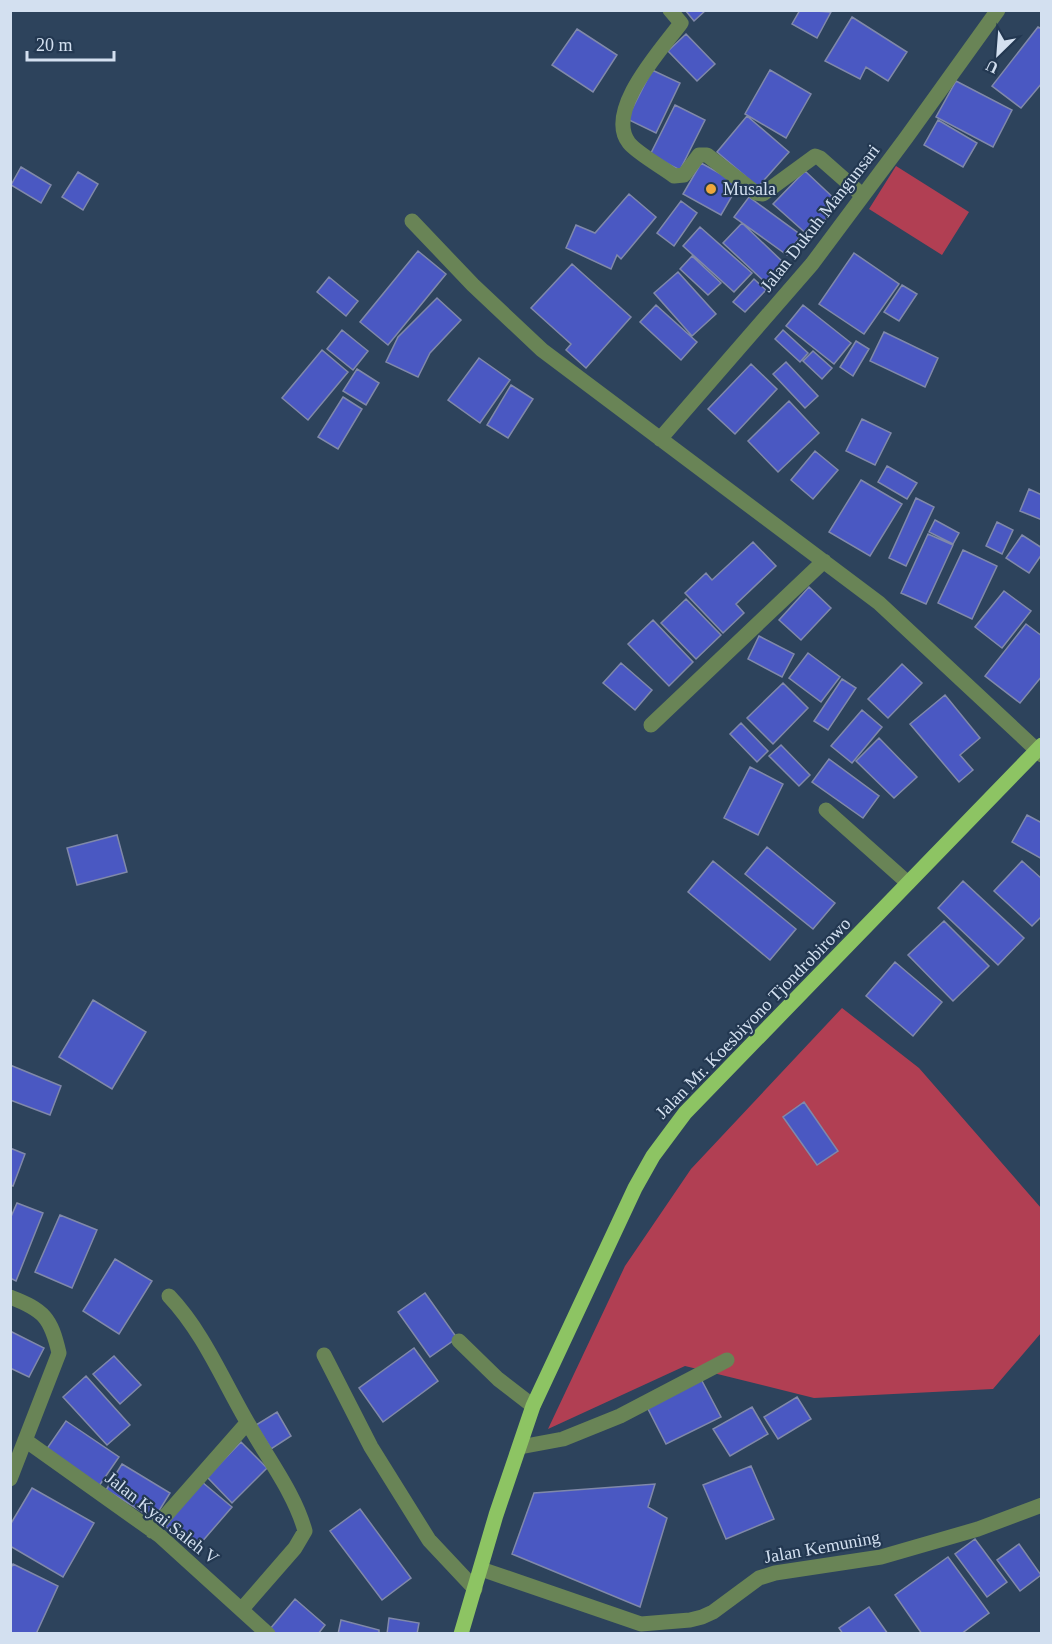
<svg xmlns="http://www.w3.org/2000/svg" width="1052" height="1644" font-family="Georgia,serif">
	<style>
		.green { fill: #b13f53 }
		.building { fill: #4a58c2; stroke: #8089aa; stroke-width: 1.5 }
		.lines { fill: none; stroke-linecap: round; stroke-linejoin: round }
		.minor { stroke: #698456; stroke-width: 15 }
		.major { stroke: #8dc463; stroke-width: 15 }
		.poi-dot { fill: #eea73d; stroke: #233851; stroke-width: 2 }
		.labels { text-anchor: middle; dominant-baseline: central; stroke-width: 4.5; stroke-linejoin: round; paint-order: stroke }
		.poi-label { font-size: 18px; fill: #d3e0f0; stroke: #233851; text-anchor: start }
		.street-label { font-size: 18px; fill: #d3e0f0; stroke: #233851 }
	</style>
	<rect width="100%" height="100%" fill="#2d435c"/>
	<path class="green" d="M896,166l73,46 -27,43 -73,-46z
		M842,1008l77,60 122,140v125l-48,56 -179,9 -129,-32 -137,63 77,-163 66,-97z"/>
	<path class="building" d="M685,10h21l-12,11z
		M800,10l31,2 -14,26 -25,-14z
		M852,17l55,35 -19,29 -22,-14 -6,12 -35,-18z
		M1038,27l4,2v54l-21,25 -29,-22z
		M577,29l40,26 -24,37 -41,-27z
		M686,34l29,30 -18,17 -29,-30z
		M652,70l28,13 -24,50 -29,-14z
		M770,70l41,24 -25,44 -41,-24z
		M956,81l56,29 -19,37 -57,-30z
		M675,105l30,15 -25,50 -30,-15z
		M747,116l42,36 -31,35 -41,-35z
		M938,120l39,23 -14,24 -39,-22z
		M701,163l38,21 -18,31 -38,-21z
		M21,167l30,18 -10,18 -30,-18z
		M805,171l35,33 -31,32 -36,-32z
		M78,172l20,12 -15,26 -21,-13z
		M629,194l27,23 -35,42 -4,-4 -6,14 -45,-21 10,-23 19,8z
		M749,197l52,38 -14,20 -53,-38z
		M681,201l16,12 -23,33 -17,-13z
		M742,223l43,41 -18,20 -44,-41z
		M700,227l52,46 -18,19 -51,-46z
		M418,251l28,23 -58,71 -28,-23z
		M854,253l45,31 -35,50 -45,-30z
		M692,256l29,27 -13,12 -28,-26z
		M572,264l59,53 -45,51 -20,-18 5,-6 -40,-36z
		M678,272l38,42 -24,22 -38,-43z
		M329,277l29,24 -12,15 -29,-24z
		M754,279l12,11 -21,22 -12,-10z
		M902,285l15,9 -18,27 -15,-9z
		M437,298l24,22 -31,33 -12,24 -32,-15 12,-25z
		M656,305l41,37 -16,18 -41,-38z
		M803,305l48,38 -17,21 -48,-38z
		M342,330l26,21 -15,19 -26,-21z
		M783,330l25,23 -8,9 -25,-23z
		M884,332l54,26 -13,29 -55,-26z
		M856,341l13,8 -16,27 -13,-9z
		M322,350l26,22 -40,48 -26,-22z
		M813,351l19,17 -10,11 -19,-18z
		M479,358l31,22 -30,43 -32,-23z
		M786,362l32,34 -13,12 -32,-34z
		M751,364l26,25 -42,45 -27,-25z
		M357,369l22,14 -13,22 -23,-14z
		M511,385l22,14 -25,39 -21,-13z
		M343,397l19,12 -24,40 -20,-12z
		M789,401l30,32 -41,39 -30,-31z
		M862,419l29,14 -16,32 -29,-14z
		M815,451l23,19 -25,29 -22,-19z
		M887,466l30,17 -10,16 -29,-17z
		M861,480l41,24 -32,52 -41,-24z
		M1029,489l13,6v25l-22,-9z
		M916,498l18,9 -28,59 -17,-8z
		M935,520l24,13 -6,11 -24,-12z
		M997,522l16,8 -11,24 -16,-8z
		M928,534l25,11 -27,59 -25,-11z
		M1022,535l20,13v6l-13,19 -23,-15z
		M753,542l23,24 -40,38 8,9 -21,20 -38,-40 21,-20 6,7z
		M963,550l34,16 -25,53 -34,-16z
		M809,587l22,21 -30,32 -22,-20z
		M1004,591l27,20 -29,37 -27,-21z
		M686,599l35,36 -25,24 -35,-36z
		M653,620l40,42 -24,24 -41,-42z
		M1026,624l16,12v40l-22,27 -35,-27z
		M759,636l35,18 -12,23 -34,-18z
		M808,653l32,24 -19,25 -32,-24z
		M621,663l31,27 -17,20 -32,-27z
		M902,664l20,19 -34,35 -20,-19z
		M842,679l14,9 -28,42 -14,-9z
		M783,683l25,25 -35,36 -26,-26z
		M945,695l35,43 -20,17 13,15 -14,12 -49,-58z
		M862,710l20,17 -30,36 -21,-17z
		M741,723l27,28 -11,11 -27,-28z
		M879,738l38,39 -23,21 -38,-37z
		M781,745l29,30 -11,11 -30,-30z
		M829,759l50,37 -16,22 -51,-36z
		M750,767l33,17 -25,51 -34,-17z
		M1027,815l15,8v36l-30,-17z
		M117,835l10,37 -50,13 -10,-37z
		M767,847l68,56 -22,26 -68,-55z
		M713,861l83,68 -26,31 -82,-68z
		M1022,861l20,18v37l-10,10 -38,-35z
		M963,881l61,57 -26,27 -60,-57z
		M944,921l45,45 -36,35 -45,-46z
		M895,962l47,40 -29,34 -47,-40z
		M93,1000l53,32 -34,57 -53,-32z
		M10,1065l51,21 -11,29 -40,-15z
		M804,1102l34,49 -21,14 -34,-48z
		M10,1148l15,6 -12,32 -3,-1z
		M17,1203l26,10 -27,68 -6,-3v-59z
		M60,1215l37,15 -25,58 -37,-16z
		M115,1259l37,22 -33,53 -36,-23z
		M425,1293l32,45 -27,19 -32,-45z
		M10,1331l34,17 -15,29 -19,-9z
		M414,1348l24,33 -55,41 -24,-34z
		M114,1356l27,29 -21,19 -27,-30z
		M86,1376l44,49 -23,20 -44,-48z
		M701,1379l20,38 -55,27 -19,-37z
		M797,1397l14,22 -33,20 -14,-22z
		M752,1407l16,27 -38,22 -17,-27z
		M277,1412l14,24 -20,13 -15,-24z
		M66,1421l53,36 -20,29 -53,-36z
		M241,1442l26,26 -35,35 -25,-26z
		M122,1464l48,29 -16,26 -48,-29z
		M751,1466l23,53 -48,20 -23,-54z
		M202,1482l30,25 -38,44 -29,-25z
		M655,1484l-7,23 19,11 -27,89 -128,-53 22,-61z
		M32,1488l62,35 -31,54 -53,-31v-21z
		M360,1509l51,69 -29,22 -52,-69z
		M975,1539l32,43 -20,15 -32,-43z
		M1019,1544l22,31 -21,16 -23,-31z
		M948,1557l41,56 -28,21h-39l-27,-39z
		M13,1564l45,22 -22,48h-26v-64z
		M295,1599l30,26 -7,9h-42l-6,-5z
		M869,1607l19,27h-45l-4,-6z
		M389,1618l30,5 -2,11h-30z
		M341,1620l38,10v4h-41z"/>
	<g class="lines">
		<path class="minor" d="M670,10l11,13c-19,26 -77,88 -52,120 8,10 33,24 45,33l10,-1 15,-20h8l49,38 7,1 52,-38 5,2 42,37
			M412,221l61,64 69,65 337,253 163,152
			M660,439l152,-175 94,-126 92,-128
			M651,725l173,-164
			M826,810l82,73
			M169,1296c35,37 54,85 80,129 19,34 46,69 56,106l-10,17 -53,61
			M10,1297c34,13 41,21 49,56l-49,126
			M459,1341l39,38 35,27
			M324,1355l47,92 58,93 46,49
			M25,1440l135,96 108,98
			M520,1447l43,-8 57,-23 107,-56
			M152,1531l95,-108
			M481,1569l160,55 49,-4 12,-3 11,-5 46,-34 16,-5 106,-16 97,-28 64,-24"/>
		<path class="major" d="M461,1634l35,-119 37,-109 102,-218 18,-32 32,-43 357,-368"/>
	</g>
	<circle class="poi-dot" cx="711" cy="189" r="6"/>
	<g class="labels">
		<g class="poi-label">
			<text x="723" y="189">Musala</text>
		</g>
		<g class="street-label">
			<text transform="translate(820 218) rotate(-52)">Jalan Dukuh Mangunsari</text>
			<text transform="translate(753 1018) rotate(-46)">Jalan Mr. Koesbiyono Tjondrobirowo</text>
			<text transform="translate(162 1518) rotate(38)">Jalan Kyai Saleh V</text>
			<text transform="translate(822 1547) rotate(-10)">Jalan Kemuning</text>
		</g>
	</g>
	<rect width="1052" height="1644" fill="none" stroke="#d3e0f0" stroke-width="24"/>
	<g transform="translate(998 54) rotate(205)" stroke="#233851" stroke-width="4.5" paint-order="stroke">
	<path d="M0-4.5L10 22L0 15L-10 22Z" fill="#d3e0f0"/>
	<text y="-9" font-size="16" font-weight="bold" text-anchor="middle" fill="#d3e0f0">U</text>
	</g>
	<path d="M27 51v9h87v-9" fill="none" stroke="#d3e0f0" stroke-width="3"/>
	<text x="36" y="51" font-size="18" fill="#d3e0f0" stroke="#233851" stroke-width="4.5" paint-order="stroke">20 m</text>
</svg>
